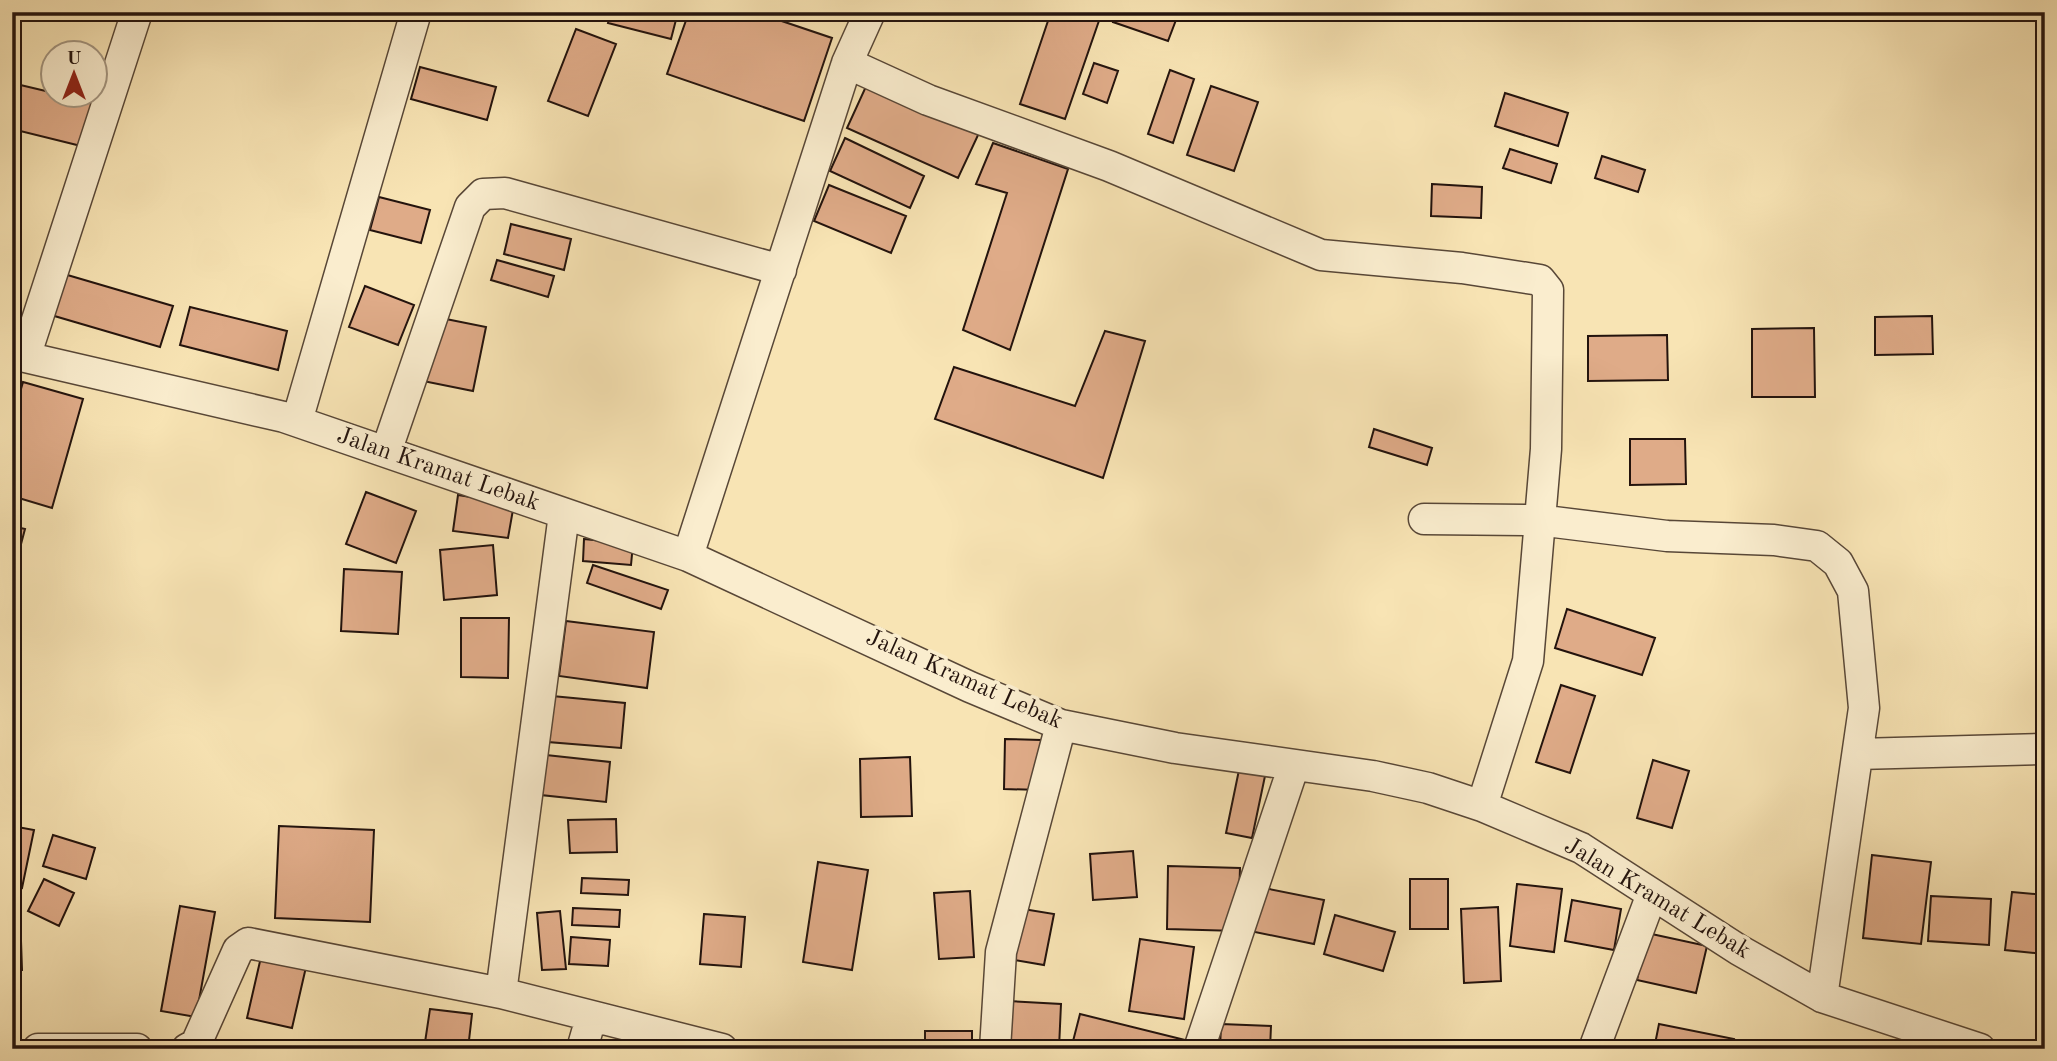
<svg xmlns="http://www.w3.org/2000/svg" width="2057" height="1061" font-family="'Old Standard TT',serif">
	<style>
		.building { fill: #dfab88; stroke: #23130d; stroke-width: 2 }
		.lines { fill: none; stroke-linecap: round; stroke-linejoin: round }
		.street-casing { stroke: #584737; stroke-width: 33 }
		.street { stroke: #faedce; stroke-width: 30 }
		.labels { text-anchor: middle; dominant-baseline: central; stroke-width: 7; stroke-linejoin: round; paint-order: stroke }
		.street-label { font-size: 24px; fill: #23130d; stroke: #faedce }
	</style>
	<rect width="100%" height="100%" fill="#f8e4b4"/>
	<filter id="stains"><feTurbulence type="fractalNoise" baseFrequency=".00286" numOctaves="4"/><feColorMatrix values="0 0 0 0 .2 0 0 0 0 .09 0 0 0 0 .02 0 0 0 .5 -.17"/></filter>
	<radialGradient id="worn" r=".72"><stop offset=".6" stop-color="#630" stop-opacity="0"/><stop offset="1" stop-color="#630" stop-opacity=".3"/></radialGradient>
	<path class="building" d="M611,12h67l-7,27 -63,-16z
		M689,12h66l77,26 -28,83 -137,-47z
		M1051,12h51l-37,107 -45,-15z
		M1116,12h63l-11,29 -55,-19z
		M576,29l40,15 -28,72 -40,-15z
		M1094,63l24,8 -11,32 -24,-9z
		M420,67l76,20 -9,33 -76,-21z
		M1170,70l24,9 -21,64 -25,-9z
		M868,82l111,51 -21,45 -111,-50z
		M12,83l80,19 -11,44 -69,-17z
		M1211,86l47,16 -24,69 -47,-16z
		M1505,93l63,20 -10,33 -63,-20z
		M845,138l79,38 -14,32 -80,-37z
		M993,143l75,26 -58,181 -47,-20 44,-137 -31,-9z
		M1510,149l47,15 -6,19 -48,-15z
		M1602,156l43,14 -7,22 -43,-14z
		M1432,184l50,3 -1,31 -50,-2z
		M829,185l77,31 -15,37 -77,-32z
		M379,197l51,13 -9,33 -51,-13z
		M511,224l60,15 -7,31 -60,-16z
		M497,260l57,16 -6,21 -57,-17z
		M64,274l109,32 -13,41 -109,-32z
		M365,286l49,19 -16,40 -49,-18z
		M190,307l97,24 -9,39 -98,-25z
		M1932,316l1,38 -58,1v-38z
		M436,317l50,10 -13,64 -50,-10z
		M1814,328l1,69h-63v-68z
		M1105,331l40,10 -42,137 -168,-59 19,-52 121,39z
		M1667,335l1,45 -80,1v-45z
		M23,382l60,17 -31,109 -40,-12v-76z
		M1374,429l58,19 -5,17 -58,-18z
		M1630,439h55l1,45 -56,1z
		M366,492l50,19 -20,52 -50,-19z
		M458,495l56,9 -6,34 -55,-7z
		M12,526l13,3 -9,34 -4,-1z
		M584,539l49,5 -2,21 -48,-4z
		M493,545l4,50 -53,5 -4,-50z
		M593,565l75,25 -7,19 -74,-26z
		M344,569l58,3 -4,62 -57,-3z
		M1567,609l88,29 -13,37 -87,-27z
		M461,618h48l-1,60 -47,-1z
		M566,621l88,11 -7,56 -88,-12z
		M1561,685l34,11 -25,77 -34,-11z
		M552,696l73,7 -4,45 -73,-6z
		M1005,739l36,1v50l-37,-1z
		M546,755l64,7 -4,40 -65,-7z
		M910,757l2,59 -51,1 -1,-58z
		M1653,760l36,11 -17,57 -35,-10z
		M1239,770l26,6 -13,62 -26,-5z
		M616,819l1,33 -47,1 -2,-33z
		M12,826l22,4 -12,58 -10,-2z
		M279,826l95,4 -4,92 -95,-4z
		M53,835l42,13 -9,31 -43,-13z
		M1133,851l4,46 -44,3 -3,-46z
		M1872,855l59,7 -10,82 -58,-6z
		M818,862l50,8 -16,100 -49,-8z
		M1168,866l72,2 -2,63 -71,-2z
		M582,878l47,2 -1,15 -47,-2z
		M44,879l30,14 -15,33 -31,-15z
		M1410,879h38v50h-38z
		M1517,884l45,5 -8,63 -44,-6z
		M1259,887l65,13 -10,44 -64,-13z
		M970,891l4,66 -35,2 -5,-66z
		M2012,892l33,3v59l-40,-4z
		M1931,896l60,3 -2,46 -61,-4z
		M1572,900l49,9 -7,41 -49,-9z
		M180,906l35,6 -19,105 -35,-6z
		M1498,907l3,74 -37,2 -3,-74z
		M573,908l47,2 -1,17 -47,-2z
		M1017,908l37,6 -10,51 -36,-6z
		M560,911l6,58 -24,1 -5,-57z
		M704,914l41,3 -4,50 -41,-3z
		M1335,915l60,17 -12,39 -59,-17z
		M1647,933l60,13 -11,47 -59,-13z
		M571,937l39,3 -2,26 -39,-2z
		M1140,939l54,8 -10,72 -55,-8z
		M12,941h9l1,29h-10z
		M261,957l45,10 -14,61 -45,-10z
		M1007,1001l54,3 -2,44 -54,-3z
		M430,1009l42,5 -4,35h-44z
		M1080,1014l105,26 -2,9h-112z
		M1221,1024l50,2 -1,23h-50z
		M1659,1024l75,15 -2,10h-78z
		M925,1031h47v18h-47z
		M873,1044l35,1v4h-35z"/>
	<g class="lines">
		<g class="street-casing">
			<path id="street" d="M847,63l81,37 181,66 212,89 141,13 78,12 8,10 -2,159 -18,212 -46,145
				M12,354l272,63 404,139 282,131 91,38 114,23 198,28 55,12 54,18 99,42 158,102 83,47 158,52
				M26,354l111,-342
				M297,421l119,-409
				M386,452l84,-245 13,-13 22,-1 276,77
				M1424,519l114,1 129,16 107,4 43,6 21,17 15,28 11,117 -42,289
				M688,556l159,-493 23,-51
				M1858,754l187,-5
				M501,993l63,-479
				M38,1049h99
				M187,1049l9,-5 42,-94 10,-7 253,50 221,56
				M582,1049l9,-31
				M995,1049l6,-97 60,-227
				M1199,1049l95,-284
				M1594,1049l58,-155"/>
		</g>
		<use href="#street" class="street"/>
	</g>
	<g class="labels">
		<g class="street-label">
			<text transform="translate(438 470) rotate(19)">Jalan Kramat Lebak</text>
			<text transform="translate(964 680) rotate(24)">Jalan Kramat Lebak</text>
			<text transform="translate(1657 899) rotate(31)">Jalan Kramat Lebak</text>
		</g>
	</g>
	<rect width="2057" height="1061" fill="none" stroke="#f8e4b4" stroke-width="42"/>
	<rect x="14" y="14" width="2029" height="1033" fill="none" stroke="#23130d" stroke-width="3.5"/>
	<rect x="21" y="21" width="2015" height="1019" fill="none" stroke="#23130d" stroke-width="2"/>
	<g transform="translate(74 74)"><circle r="33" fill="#faedce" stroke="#a49681" stroke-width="2"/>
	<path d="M0-5L12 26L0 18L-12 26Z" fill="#8f2418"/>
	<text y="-10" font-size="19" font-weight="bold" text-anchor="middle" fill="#23130d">U</text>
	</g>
	<rect width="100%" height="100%" filter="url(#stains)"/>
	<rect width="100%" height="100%" fill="url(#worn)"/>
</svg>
